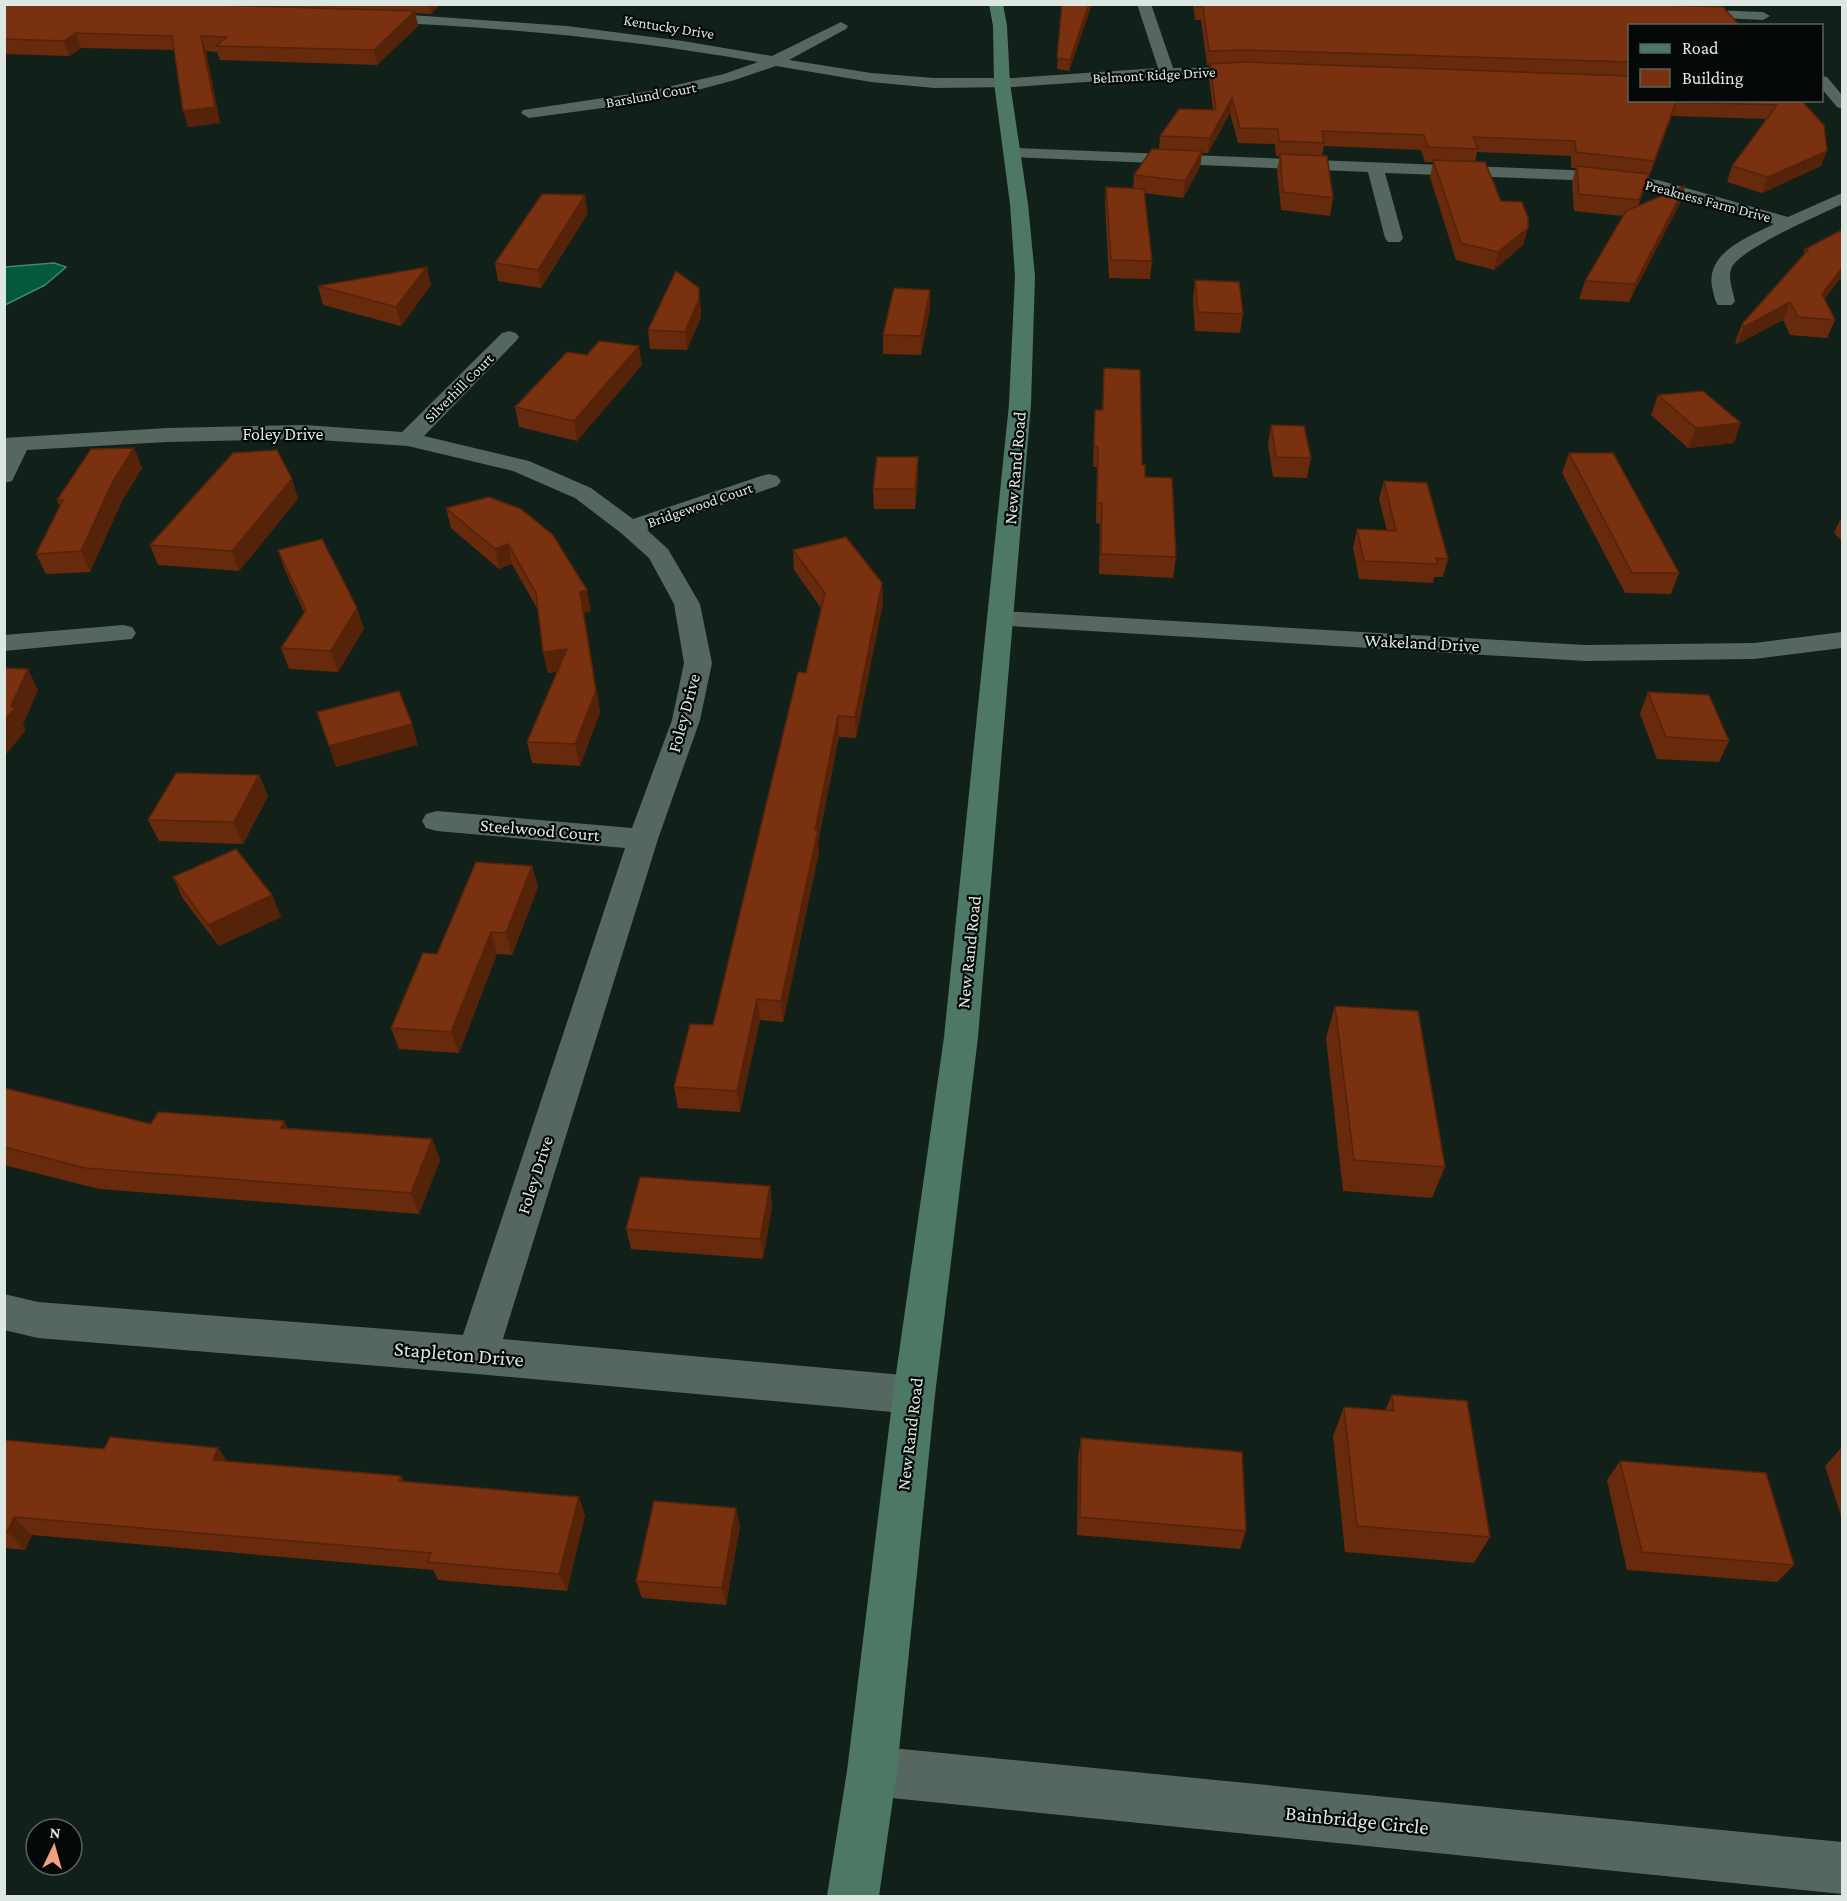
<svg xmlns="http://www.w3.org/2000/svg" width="1847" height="1901" font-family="'Crimson Pro',serif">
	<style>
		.water { fill: #03593c; stroke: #44846e; stroke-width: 1.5 }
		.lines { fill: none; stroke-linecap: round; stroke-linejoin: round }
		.street { fill: #55675e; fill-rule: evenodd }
		.secondary { fill: #4e7866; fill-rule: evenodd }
		.wall { fill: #682a0d }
		.shaded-wall { fill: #55220a }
		.building { fill: #79310f; stroke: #55220a; stroke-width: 1.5 }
		.labels { text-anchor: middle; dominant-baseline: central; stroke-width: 4.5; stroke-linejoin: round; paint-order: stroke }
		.far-street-label { font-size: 15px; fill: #dde7e2; stroke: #040806 }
		.street-label { font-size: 18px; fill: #dde7e2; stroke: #040806 }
		.near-street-label { font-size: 21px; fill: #dde7e2; stroke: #040806 }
	</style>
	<rect width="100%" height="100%" fill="#112019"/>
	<path class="water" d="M54,263l12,4 -21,18 -40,20v-38z"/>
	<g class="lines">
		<path class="street" d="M1137,4h14l22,64 82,-1 7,4 -7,4 -80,1 -161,11 -80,1 -63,-6 -95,-16 -41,14 -45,12 -80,15 -81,11 -8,-5 2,-3 127,-19 74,-17 34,-12c-128,-23 -256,-35 -386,-40l-7,-4 7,-4 39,1 156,11 116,15 89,15 69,-34 7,4 -2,3 -57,31 82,13 63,5h80l144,-10z
			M1686,9l77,3 7,4 -7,4 -82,-4 -2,-3z
			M1822,76l5,1 15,18v14l-5,-2 -15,-18z
			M1013,148l558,22 87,10 130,37 54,-24v11c-21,11 -104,45 -111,65 -3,10 2,22 4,32l-3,4h-14c-4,-5 -4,-11 -6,-18 -6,-35 36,-50 62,-63l-117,-34 -86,-10 -186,-7 18,65 -3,4h-12l-3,-4 -17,-66 -361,-15 -2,-4z
			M509,331l7,2 3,4 -3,4 -92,95 105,25 62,27 42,31 128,-43 8,-2 8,2 4,5 -4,5 -130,44 21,19 32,55 12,59 -12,57 -42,119 -155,500 411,37 15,5 6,14 -6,14 -15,5 -437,-40 -439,-36 -34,-8v-36l34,8 425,33 162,-487 -188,-17 -11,-3 -4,-7 4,-7 11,-3 195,17 40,-108 12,-57 -10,-59 -25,-46 -28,-25 -46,-35 -62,-27 -105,-25 -103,-7 -138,3 -140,8 -15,31 -8,2v-45l163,-10 138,-3 97,7 100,-99z
			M1001,611l584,34 169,-2 88,-11v16l-88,11 -169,2 -593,-36 -4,-6 4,-6z
			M123,625l9,2 4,6 -4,6 -128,12v-16z
			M872,1746l970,96v52l-970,-98 -18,-7 -7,-18 7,-18z"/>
		<path class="secondary" d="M989,4h14l4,22 3,57 18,121 7,72 -4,128 -53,633 -43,358 -38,376 -18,125h-52l20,-125 46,-376 51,-358 65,-633 6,-128 -5,-72 -16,-121 -1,-57z"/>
	</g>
	<path class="wall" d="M4,4h436l-9,10 -16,-1 3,13 -41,39 -157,-5 -3,-8 -11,-1 14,72 -32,4 -14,-77 -93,-2 -12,8 -65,-2z
		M1062,4h30l-23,67 -12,-2z
		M1193,4h515l-1,3 -78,19v74h172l20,66 -59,27 -35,-11 5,-16 35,-47 -95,-3 -34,90 42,-3 -51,99 -50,-3 6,-18 38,-65 -49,-5 -2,-29 4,-14h-5v-12l-94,-4 -2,10 26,39 27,27 -5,17 -29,25 -38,-10 -26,-83 3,-15h-8l-4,-12 -97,-4 -2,10 11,42 -3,18 -49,-6 -4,-40 3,-14h-4l-1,-12 -37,-1 -8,-30 -22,40h-6l-2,14 -17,31 -39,-5 8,68 -2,18 -41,-1 -4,-74 1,-17 27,1 1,-13 25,-26 1,-13 53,-26 -4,-32 1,-13h-3l-6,-45h-6z
		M588,213l-47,75 -43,-7 -3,-18z
		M1842,230v49h-2l-16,20 11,21 -8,18 -37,-3 -7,-15 -46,24 -2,-2 7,-18 61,-69 2,-6z
		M1195,280l48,34 -3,19 -45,-2 -2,-33z
		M431,285l-30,41 -78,-21 -5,-19z
		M930,290v18l-9,47 -38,-1v-19z
		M701,306v11l-14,33 -37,-1 -2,-19z
		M587,355l55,10 -65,76 -58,-14 -4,-20z
		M1104,368l38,97 34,92 -3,21 -74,-4 1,-50 -4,-1 1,-56h-4l1,-37 1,-20h7z
		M1658,395l76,48 -46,5 -37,-33z
		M1271,425l40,33 -4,20 -34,-1 -5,-32z
		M134,448l8,20 -20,33 -32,71 -44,2 -10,-20 24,-48 -3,-6z
		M1569,453l110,120 -8,21 -46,-1 -63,-120z
		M918,477l-3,32h-41l-1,-20z
		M292,479l6,20 -59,72 -81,-6 -8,-20z
		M1384,481l64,78 -5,18h-9l-1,6 -74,-4 -6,-31 4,-19 30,2 -8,-32z
		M489,497l102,114 -7,2 16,99 -20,54 -48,-3 -5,-21 30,-70 -9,1 -5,-21 -5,-42 -26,-46 -13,5 -48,-41 -5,-20z
		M1842,516v25l-8,-8z
		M278,550l86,79 -26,43 -49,-3 -8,-21 23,-36 -19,-42z
		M793,550l89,33 1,20 -27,135 -17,-1 -21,105 1,10 -36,170 -23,-2 -20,92 -62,-4 -4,-21 39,-62 93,-352 15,-65 -27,-38z
		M1648,692l81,49 -10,21 -62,-3 -17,-45z
		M259,775l9,21 -25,48 -84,-3 -11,-21z
		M532,866l6,21 -26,68 -15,-1 -38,99 -60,-4 -8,-21 46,-74z
		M173,877l99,18 9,22 -62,29 -36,-47z
		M1335,1006l110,161 -13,31 -89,-7 -17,-153z
		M4,1088l147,36 137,4 144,11 8,21 -21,54 -320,-25 -95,-24z
		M770,1186l2,21 -9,52 -132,-10 -5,-20z
		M1392,1395l98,142 -16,26 -129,-11 -12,-116 11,-29 41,3z
		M1081,1438l165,93 -6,18 -163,-14 1,-78z
		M4,1440l100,9 114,-1 9,13 174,15 3,6 181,33 -18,76 -129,-11 -5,-10 -401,-35 -7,15 -21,-2z
		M1842,1447v72l-17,-53z
		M1620,1461l174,104 -17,17 -150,-12 -20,-90z
		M740,1526l-14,79 -84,-7 -6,-17z"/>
	<path class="shaded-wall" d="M429,4h11l-9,10z
		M1089,4h3l-23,67 1,-11z
		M415,11l3,15 -41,39 -3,-15z
		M76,33l5,15 -12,8 -5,-15z
		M201,36l5,15 14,72 -32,4 -5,-16z
		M1232,98l-2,15 -22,40 2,-15z
		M1676,102l-4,14 -23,61 5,-16z
		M1202,151l-2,16 -17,31 2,-17z
		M1827,151l-6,15 -59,27 6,-16z
		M1685,186l-5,17 -51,99 6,-18z
		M585,195l3,18 -47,75 -3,-18z
		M1528,228l-5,17 -29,25 4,-18z
		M427,267l4,18 -30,41 -5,-19z
		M1842,268v5l-2,6 -26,32 8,-17z
		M699,288l2,29 -14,33 -2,-18z
		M930,290v18l-9,47v-19z
		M1790,302l-7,18 -46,24 7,-17z
		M639,346l3,19 -65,76 -3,-20z
		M1741,423l-7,20 -46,5 8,-20z
		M134,448l8,20 -20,33 -32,71 -9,-21 32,-70z
		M918,457v20l-3,32v-20z
		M292,479l6,20 -59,72 -7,-20z
		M508,544l4,20 -13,5 -4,-20z
		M882,583l1,20 -27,135 -1,-21z
		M587,590l4,21 -7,2 16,99 -20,54 -5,-22 5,-152z
		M357,608l7,21 -26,43 -7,-21z
		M567,649l4,21 -23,3 -5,-21z
		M28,669l10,21 -15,35 3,5 -22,27v-36z
		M838,716l1,21 -21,105 1,10 -36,170 -2,-21z
		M412,724l6,21 -82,22 -7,-21z
		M259,775l9,21 -25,48 -9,-22z
		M532,866l6,21 -26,68 -6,-22z
		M272,895l9,22 -62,29 -11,-21z
		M491,932l6,22 -38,99 -8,-21z
		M757,999l3,21 -20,92 -3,-21z
		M284,1121l11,21 -14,-14z
		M432,1139l8,21 -21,54 -8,-21z
		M770,1186l2,21 -9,52 -3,-20z
		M218,1448l13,19 -18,-7z
		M579,1497l6,18 -18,76 -8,-17z
		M736,1508l4,18 -14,79 -4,-17z
		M14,1517l18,18 -7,15 -18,-18z"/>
	<path class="building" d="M4,4h178l233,7 -41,39 -158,-4 11,-9 -26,-1 14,71 -32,4 -11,-75 -96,-3 -12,8 -60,-2z
		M1062,4h27l-19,56 -13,-2z
		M1196,4h269l29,1v-1h137l92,3 17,19h-111v36l-383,-12 -37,1 -6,-44h-7z
		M1246,62l383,14v24h172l23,25 3,26 -59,26 -36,-11 45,-61 -101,-3 -22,59 -78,-9 -1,-11 -102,-4 5,12 -50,-2 -4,-12 -102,-4 2,12 -45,-2 -1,-12 -38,-1 -8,-30 -22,40 -50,-2 19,-27 37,1 -6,-46z
		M1152,149l50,2 -17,30 -51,-6z
		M1280,154l47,2 6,42 -50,-6z
		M1433,160l52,2 16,39 21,1 6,16v10l-30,24 -37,-9z
		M1577,166l72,8 -10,26 -60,-6z
		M1685,186l-50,98 -50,-3 41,-70z
		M1106,187l38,2 8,72 -41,-1z
		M542,194l43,1 -47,75 -43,-7z
		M1842,230v38l-20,26 13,26 -37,-3 -8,-15 -46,25 -2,-3 66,-74 -3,-1z
		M427,267l-31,40 -78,-21z
		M676,271l23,17v11l-14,33 -37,-2z
		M1195,280l44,2 4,32 -45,-2z
		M894,288l36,2 -9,46 -38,-1z
		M599,341l40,5 -65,75 -59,-14 52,-55 20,3z
		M1104,368l36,2 2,95h3v12l27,1 4,79 -75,-3 1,-51h-5l1,-56h-4l1,-37h8z
		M1703,391l38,32 -45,5 -38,-33z
		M1271,425l33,1 7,32 -35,-1z
		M134,448l-21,33 -32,70 -45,3 27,-54h-6l34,-51z
		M277,450l15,29 -60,72 -82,-6 83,-92z
		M1569,453h44l66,120h-47z
		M877,457h41l-3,32h-42z
		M1384,481l43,2 21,76 -12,-1 2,6 -74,-3 -7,-32 39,2z
		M489,497l32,12 32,26 34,55 -7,2 16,99 -21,53 -48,-2 40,-93 -24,3 -7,-59 -28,-49 -13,5 -49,-41z
		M846,537l36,46 -27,134 -17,-1 -23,114h3l-37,171 -24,-2 -20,92 -63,-4 16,-63 23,1 85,-353 8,1 19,-80 -32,-43z
		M322,539l35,69 -26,43 -50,-3 25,-38 -28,-60z
		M4,668l24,1 -17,37 4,2 -11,13z
		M399,691l13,33 -83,22 -12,-34z
		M1648,692l61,3 20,46 -63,-4z
		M176,773l83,2 -25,47 -86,-2z
		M236,849l36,46 -64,30 -35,-48z
		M476,862l56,4 -26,67 -15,-1 -40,100 -60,-4 32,-75 14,1z
		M1335,1006l83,5 27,156 -91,-7z
		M4,1088l147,36 7,-12 126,9 -3,7 151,11 -21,54 -326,-25 -81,-21z
		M640,1177l130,9 -10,53 -134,-10z
		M1392,1395l75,6 23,136 -133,-11 -13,-119 50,4z
		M110,1437l108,11 -5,12 188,16 -2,5 180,16 -20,77 -131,-12 3,-9 -417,-36 -7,15 -3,-1v-91l100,9z
		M1081,1438l161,14 4,79 -166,-14z
		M1620,1461l146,12 28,92 -152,-13z
		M654,1501l82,7 -14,80 -86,-7z"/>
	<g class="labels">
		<g class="far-street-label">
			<text transform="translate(669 27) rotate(9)">Kentucky Drive</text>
			<text transform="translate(1154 75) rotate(-3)">Belmont Ridge Drive</text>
			<text transform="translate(651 95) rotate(-10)">Barslund Court</text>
			<text transform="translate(1708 201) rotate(15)">Preakness Farm Drive</text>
			<text transform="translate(459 388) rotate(-45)">Silverhill Court</text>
			<text transform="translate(700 505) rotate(-19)">Bridgewood Court</text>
		</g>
		<g class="street-label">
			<text x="283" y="434">Foley Drive</text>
			<text transform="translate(1015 468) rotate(-85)">New Rand Road</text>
			<text transform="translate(1422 643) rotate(3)">Wakeland Drive</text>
			<text transform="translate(684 713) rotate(-75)">Foley Drive</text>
			<text transform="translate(540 830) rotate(5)">Steelwood Court</text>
			<text transform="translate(969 952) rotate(-84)">New Rand Road</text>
			<text transform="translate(535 1175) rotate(-72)">Foley Drive</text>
			<text transform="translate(910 1434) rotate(-83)">New Rand Road</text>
		</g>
		<g class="near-street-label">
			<text transform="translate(459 1354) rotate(5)">Stapleton Drive</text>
			<text transform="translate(1357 1820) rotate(6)">Bainbridge Circle</text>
		</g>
	</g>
	<rect width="1847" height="1901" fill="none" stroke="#dde7e2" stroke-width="12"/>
	<rect x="1628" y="24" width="195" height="78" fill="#040806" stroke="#5b615e" stroke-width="1.5"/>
	<rect x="1640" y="44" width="30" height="9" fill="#4e7866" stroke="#5b615e" stroke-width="1.5"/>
	<text x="1682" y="54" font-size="18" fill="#dde7e2">Road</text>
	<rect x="1640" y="69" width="30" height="18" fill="#79310f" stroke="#5b615e" stroke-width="1.5"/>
	<text x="1682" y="84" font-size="18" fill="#dde7e2">Building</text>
	<g transform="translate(54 1847) rotate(5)"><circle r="28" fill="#040806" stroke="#5b615e" stroke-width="1.5"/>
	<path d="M0-4.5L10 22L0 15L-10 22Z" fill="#f2a07f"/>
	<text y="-9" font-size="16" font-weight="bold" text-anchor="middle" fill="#dde7e2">N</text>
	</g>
</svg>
